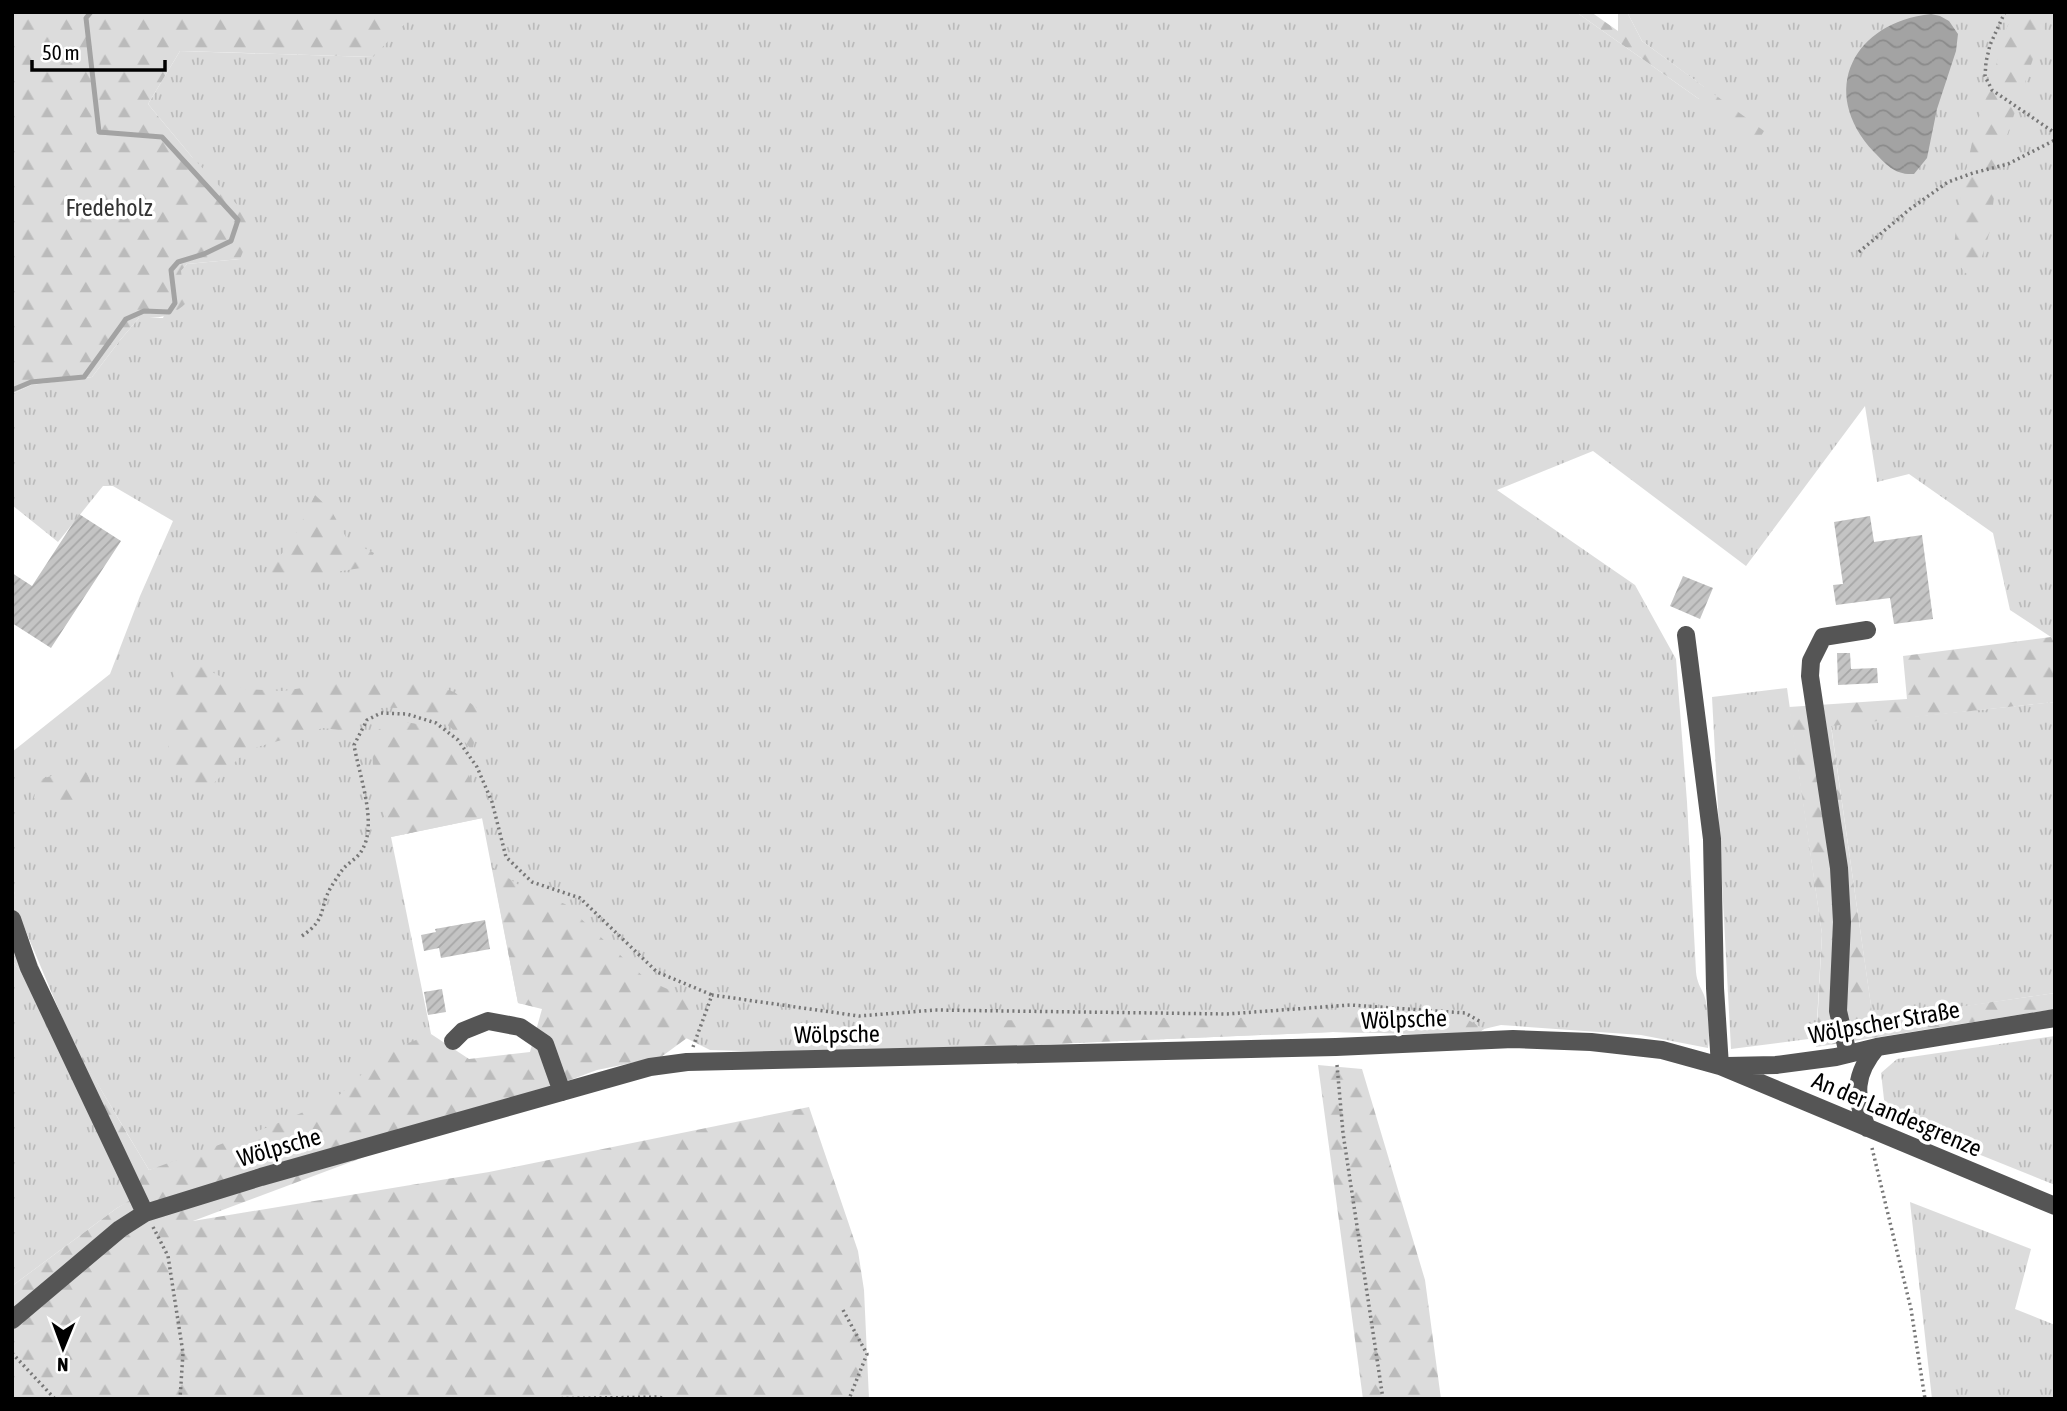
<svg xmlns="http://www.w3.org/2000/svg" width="2067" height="1411" font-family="'Asap Condensed',sans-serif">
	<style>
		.grass { fill: url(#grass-tufts) }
		.forest { fill: url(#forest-firs) }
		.water { fill: url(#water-waves) }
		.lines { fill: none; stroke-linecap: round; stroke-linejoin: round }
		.stream { stroke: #a3a3a3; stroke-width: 5 }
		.building { fill: url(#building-hatch) }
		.path { stroke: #777; stroke-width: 3.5; stroke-dasharray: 2 3.5; stroke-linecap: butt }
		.minor { stroke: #555; stroke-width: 18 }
		.labels { text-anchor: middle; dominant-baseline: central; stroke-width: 7; stroke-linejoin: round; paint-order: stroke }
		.park-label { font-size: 24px; fill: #333; stroke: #fff }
		.street-label { font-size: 24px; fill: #000; stroke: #fff }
	</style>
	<defs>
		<pattern id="grass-tufts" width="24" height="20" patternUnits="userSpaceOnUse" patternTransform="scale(1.75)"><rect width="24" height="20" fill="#dcdcdc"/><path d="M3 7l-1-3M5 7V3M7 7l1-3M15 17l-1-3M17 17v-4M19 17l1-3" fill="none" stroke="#bbb"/></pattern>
		<pattern id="forest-firs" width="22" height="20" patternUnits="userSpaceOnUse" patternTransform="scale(1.75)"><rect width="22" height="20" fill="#dcdcdc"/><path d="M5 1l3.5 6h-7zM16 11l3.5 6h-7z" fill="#bbb"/></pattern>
		<pattern id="water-waves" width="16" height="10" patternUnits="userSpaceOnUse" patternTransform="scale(1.75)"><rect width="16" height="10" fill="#a3a3a3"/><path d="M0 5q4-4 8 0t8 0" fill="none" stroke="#8b8b8b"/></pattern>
		<pattern id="building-hatch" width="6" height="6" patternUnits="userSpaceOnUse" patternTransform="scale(1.75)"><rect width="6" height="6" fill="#c4c4c4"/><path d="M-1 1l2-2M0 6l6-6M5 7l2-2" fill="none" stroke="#a7a7a7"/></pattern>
	</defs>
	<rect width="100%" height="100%" fill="#fff"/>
	<path class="grass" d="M414,12h1162l123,87 5,-12 -62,-46 -15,-29h428v632l-4,-7 -41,-27 -17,-77 -84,-59 -32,8 -12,-76 -119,160 -153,-115 -96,39 138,95 41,74 11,143 9,170c1,10 4,14 8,23 5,13 6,39 4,53l-67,-13 -140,-10 -17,4 -9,6 -142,-3 -352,15 -207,5 -64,-2 -24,-12 -168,-35 -36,-185 -91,19 40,197 -23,30 -3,39 -256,67 -77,-129 -53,-126 -7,-33v-130l98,-78 30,-78 33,-75 -60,-35h-10l-45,56 -46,-37v-111l19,-9 61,-8 29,-38 18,-21h24l18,-47 6,-7 53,-5 -48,-102 -44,-53 32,-53 192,6z
		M1787,688l35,246 -6,104 -85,11 -19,-352z
		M2055,702v291l-182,27 -42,-295z
		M12,960l14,20 106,220 -15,8 -105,78z
		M2055,1036v149l-169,-68 -5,-44 16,-14z
		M1910,1202l121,47 -16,60 40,16v74h-123z"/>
	<path class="forest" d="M12,12h404l-43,45 -193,-6 -32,53 44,53 52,55 5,25 -9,22 -53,5 -6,7 4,33c-15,14 -26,14 -46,14l-18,21 -29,38 -61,8 -19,9z
		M1576,12h15l27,19v-19h9l15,29 122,90 -7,12 -58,-44z
		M2014,12h35l-51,150 -8,69 -15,48 -11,-7 -11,-18 6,-49 16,-77 18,-50 11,-44z
		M315,495l16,15 16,29 27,14 -7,14 -76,12 -25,2 1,-12 24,-25z
		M2051,637l4,7v58l-224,24 42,293 182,-26v16l-239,38 6,-113 -33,-227 118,-8 -4,-43z
		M175,664l26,2 43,23 39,2 82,-13 53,2 36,12 28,19 -10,40c-27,-38 -57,-47 -102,-42l-16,23 -31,-4 -76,22 -36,36 -26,-4 -15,-18 -3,-31z
		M392,721c9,1 19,1 28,4 41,13 52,55 63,93l-92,19 -18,-69 -1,-34z
		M84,766l8,19 -12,18 -33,3 -13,-8 4,-18z
		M492,867l34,23 39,14 82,76 50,22 -10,36 -26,19 -64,13 -404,151 296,-49 320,-65 49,144 6,39 5,109h-857v-113l105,-78 15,-9 -106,-219 -14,-20v-78c23,105 83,197 137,288l122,-44 65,-28 50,-46 45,-18 38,25 61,-7 12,-43 -24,-6z
		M1353,1009l110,8 21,12 -9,6 -142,-3 -352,15 2,-26 144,-4 97,2z
		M1318,1065l44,4 63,211 16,119h-78z"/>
	<path class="water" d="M1931,14l9,2 9,5 9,13 -2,17 -19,58 -10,49 -13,16c-20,1 -27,-9 -40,-22 -57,-61 -20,-130 57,-138z"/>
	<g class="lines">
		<path class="stream" d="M12,390l19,-8 53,-5 42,-58 18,-8 25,1 6,-9 -4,-33 7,-8 26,-8 27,-13 7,-21 -76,-83 -63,-5 -13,-114 5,-6"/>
	</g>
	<path class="building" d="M79,514l42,27 -70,107 -39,-25v-50l20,13z
		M1870,516l4,26 48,-7 11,84 -39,5 -4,-26 -54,7 -3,-20 10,-1 -9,-62z
		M1683,576l30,12 -13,31 -30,-13z
		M1837,653h13l1,16 26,-1 1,15 -40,2z
		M485,920l5,29 -49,9 -2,-10 -15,3 -3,-16 15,-3 -1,-3z
		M442,989l4,23 -18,3 -4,-23z"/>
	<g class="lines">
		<path class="path" d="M2005,12l-15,33 -4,17 -1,14 7,14 63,43
			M1859,252l51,-43 38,-27 25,-9 35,-9 47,-24
			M302,936c26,-18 16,-26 29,-49 4,-6 8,-13 12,-18 6,-7 15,-11 19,-19 16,-26 -3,-75 -8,-105l13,-25 14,-7 26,1 29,9 22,17 19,27 15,35 14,55 26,25 48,16 77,74 55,23
			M693,1047l19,-52 147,21 76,-6 292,4 123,-9 115,8 16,9
			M1337,1065l6,68 40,266
			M1872,1148l39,161 14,90
			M153,1227l15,29 15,97 -3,46
			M843,1310l24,44 -18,45
			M12,1353l43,46
			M539,1399l120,-2 6,2"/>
		<path class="minor" d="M1686,635l26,204 3,149 5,78
			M12,919l17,49 116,245
			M453,1041l10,-10 25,-10 32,6 25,17 17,48
			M1848,1054l-10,-43 4,-89 -3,-54 -29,-192 1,-15 12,-24 44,-7
			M1727,1066l49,-1 60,-8 41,-10 178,-29
			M1867,1128c-13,-33 -13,-54 10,-81
			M12,1320l108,-91 25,-16 116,-36 389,-110 37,-5 649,-15 177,-8 78,3 71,8 58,16 335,140"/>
	</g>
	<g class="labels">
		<g class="park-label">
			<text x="109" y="207">Fredeholz</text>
		</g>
		<g class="street-label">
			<text transform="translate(1404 1019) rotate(-2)">Wölpsche</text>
			<text transform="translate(1884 1022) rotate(-10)">Wölpscher Straße</text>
			<text transform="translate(837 1034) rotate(-1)">Wölpsche</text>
			<text transform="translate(1897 1114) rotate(23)">An der Landesgrenze</text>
			<text transform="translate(279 1147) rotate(-16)">Wölpsche</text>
		</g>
	</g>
	<rect width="2067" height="1411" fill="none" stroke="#000000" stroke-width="28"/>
	<g transform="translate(63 1348) rotate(181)" stroke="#ffffff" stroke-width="5" paint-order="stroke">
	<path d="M0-5L12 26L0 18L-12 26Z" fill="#000000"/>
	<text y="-10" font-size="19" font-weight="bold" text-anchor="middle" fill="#000000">N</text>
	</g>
	<path d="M32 60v10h133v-10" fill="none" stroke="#000000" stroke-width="3.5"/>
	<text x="42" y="60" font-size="21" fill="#000000" stroke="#ffffff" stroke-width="5" paint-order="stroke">50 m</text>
</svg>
